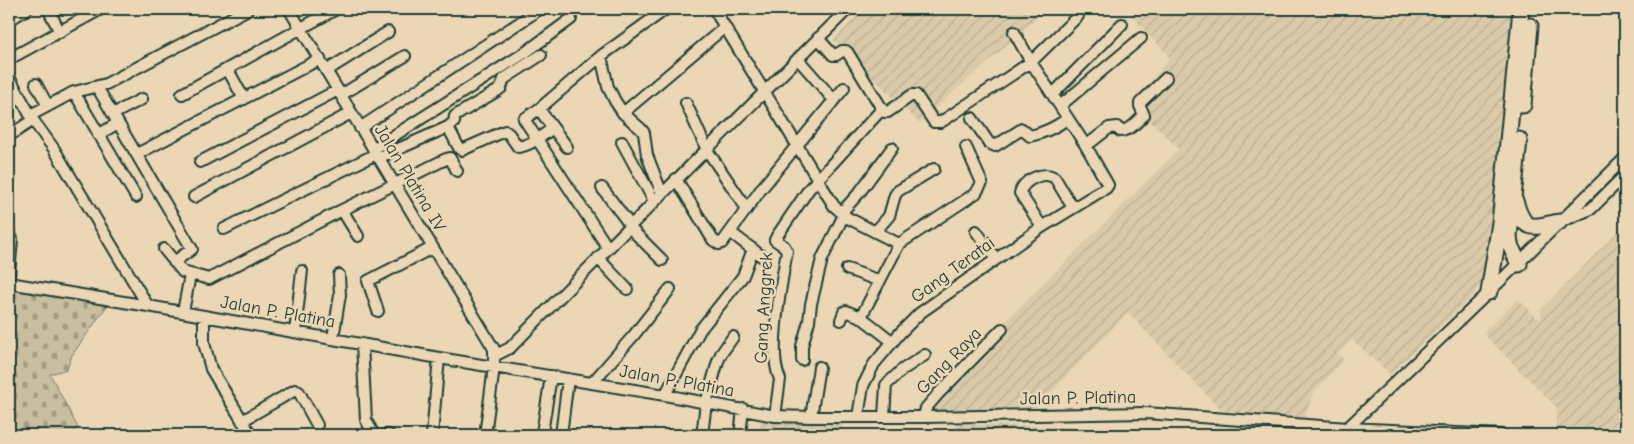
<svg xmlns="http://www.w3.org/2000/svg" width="1634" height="444" font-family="'Comic Neue',sans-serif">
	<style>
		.industrial { fill: url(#industrial-furrows) }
		.cemetery { fill: url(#cemetery-stones); stroke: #747e6a }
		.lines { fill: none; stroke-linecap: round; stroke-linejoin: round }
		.minor-casing { stroke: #1f3d34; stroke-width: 14 }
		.highway-casing { stroke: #1f3d34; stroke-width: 19 }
		.minor { stroke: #ebd7b5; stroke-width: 10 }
		.highway { stroke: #ebd7b5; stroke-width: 15 }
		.labels { text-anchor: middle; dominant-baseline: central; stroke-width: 5; stroke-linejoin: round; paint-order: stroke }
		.street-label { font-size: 18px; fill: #1f3d34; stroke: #ebd7b5 }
	</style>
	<defs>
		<pattern id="industrial-furrows" width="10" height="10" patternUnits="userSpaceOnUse" patternTransform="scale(1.25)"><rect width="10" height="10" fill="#dacaaa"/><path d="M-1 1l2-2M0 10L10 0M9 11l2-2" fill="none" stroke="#bbae93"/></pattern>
		<pattern id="cemetery-stones" width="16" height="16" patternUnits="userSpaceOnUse" patternTransform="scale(1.25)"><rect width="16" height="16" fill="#cabea0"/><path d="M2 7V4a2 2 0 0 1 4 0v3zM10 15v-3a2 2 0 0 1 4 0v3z" fill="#a39c83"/></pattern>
	</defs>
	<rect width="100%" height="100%" fill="#ebd7b5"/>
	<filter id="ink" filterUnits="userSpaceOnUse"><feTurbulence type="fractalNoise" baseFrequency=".02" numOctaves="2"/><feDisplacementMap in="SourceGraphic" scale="10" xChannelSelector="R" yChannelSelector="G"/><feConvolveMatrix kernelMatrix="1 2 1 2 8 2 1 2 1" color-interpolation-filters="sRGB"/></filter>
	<g filter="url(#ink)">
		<path class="industrial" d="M864,9h183l-128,114 -85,-83z
			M1126,9h391l-33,268 -10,18 -84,79 -38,-34 -14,14 6,6 -31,33 -8,25 -83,-7 -94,-98 -95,98h-118l264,-262 -47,-46 38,-45z
			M1625,224v202h-3l-11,9h-30l-26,-4 2,-23 -74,-75 35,-34 23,22v-11z
			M761,419l82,3v13h-83z
			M961,424l364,11h-431l2,-2h52z"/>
		<path class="cemetery" d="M9,290l100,13 -37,52 -5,14 -17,5 28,54 -10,7h-59z"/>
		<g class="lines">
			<g class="minor-casing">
				<path id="minor" d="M48,9l12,23
					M289,9l205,340v18l-9,68
					M714,9l120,197 14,12 51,26
					M9,20l18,-11
					M818,38l15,17h3l6,-4h4l2,2 36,59h4l24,-17h4l18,27h7l90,-60 47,-46
					M601,56l7,31 7,14 8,12 18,16 3,4 3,22 15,39
					M9,59l92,-50
					M798,59l35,40
					M228,70l16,29
					M326,71l62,-39
					M9,77l24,43 21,29 94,157
					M36,84l12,22
					M97,87l95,162 -18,13
					M74,92l62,105
					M182,94l154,-85
					M1053,94l69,-70
					M341,95l64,-39
					M686,103l21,47 40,59
					M1060,106l81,-68
					M539,109l28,38
					M623,113l102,-86
					M113,114l29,-15
					M31,115l43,-23 32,-8 142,-75
					M972,118l17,25 6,3 27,-17 8,7c14,-3 26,-9 37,-17
					M448,127l11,21 3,2 43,-19 4,3 9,13c13,-2 24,-11 35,-19
					M360,128l180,-119
					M98,135l20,-12
					M9,136l24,-16
					M622,142l32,59
					M1086,146l23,-18 8,-1 3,4c10,0 17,-9 24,-16l-4,-9v-3l26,-25
					M373,149l153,-97 45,-33
					M137,154l183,-95
					M378,158l70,-31 6,-5 1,-6 42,-25 4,-3 3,-9 37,-24
					M200,162l138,-72
					M676,179l37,61 6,4 3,-1 40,-55 82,-100
					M602,188l28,37
					M194,197l157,-84
					M342,210l16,26
					M841,213l18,-20 33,-45
					M1565,220l26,-11 34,-34
					M628,226l34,34
					M1042,227l-22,-34c3,-13 24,-23 35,-15l18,30
					M224,229l152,-75
					M976,231l20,28
					M9,232l3,7 -3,36
					M730,232l34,26
					M875,232l14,-16 6,-21 3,-4 36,-22
					M608,248l-84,-129 15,-10 62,-53 65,-47
					M164,249l19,23 26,7 133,-69 104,-51 4,-1 7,13
					M598,258l29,31
					M847,269l33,12
					M9,283l139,23 291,52 226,37 110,21 36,1h113l222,-4 202,15 153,7
					M378,311l-10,-30 64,-33
					M183,312l7,-37
					M204,316v27l7,26 40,66
					M861,317l38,-73 77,-51 6,-10 -16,-36
					M841,320l3,-8 2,-1 15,6 32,25
					M295,332l7,-61
					M333,338l7,-43 -1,-20
					M362,344l4,76 8,15
					M494,356l16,-8c111,-114 225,-227 338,-339
					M802,360v-14l7,-25 2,-17 11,-45 22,-44
					M592,383l42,-48 36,-46
					M665,395l35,-65 43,-54 10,-27
					M775,416l5,-37c-13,-25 2,-99 7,-128l-3,-5 -9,-6 2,-4 32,-47 73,-80
					M811,417l8,-50
					M858,417l5,-31 11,-22 26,-31 20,-20 122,-86 64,-39 2,-3 -22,-39 -55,-84 -17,-30
					M884,417l2,-32 16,-15 23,-15
					M924,417l2,-9 13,-15 63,-64
					M242,421l53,-31 4,2 18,33
					M542,433l9,-57
					M385,435h4
					M432,435l7,-77
					M561,435l7,-56
					M702,435l4,-32 12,-42 3,-7 12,-17
					M740,435l3,-26
					M1340,435l144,-138 141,-139"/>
			</g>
			<g class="highway-casing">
				<path id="highway" d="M1523,105l7,-79
					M1515,201c9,30 15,28 44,21
					M1519,264l-9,-19 -1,-9 10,-96
					M1489,292l11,-69 21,-214"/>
			</g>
			<use href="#minor" class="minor"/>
			<use href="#highway" class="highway"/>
		</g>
	</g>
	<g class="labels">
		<g class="street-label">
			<text transform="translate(410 178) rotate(59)">Jalan Platina IV</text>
			<text transform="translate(953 270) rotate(-36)">Gang Teratai</text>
			<text transform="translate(764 308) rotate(-87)">Gang Anggrek</text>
			<text transform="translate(278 312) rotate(10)">Jalan P. Platina</text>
			<text transform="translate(949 361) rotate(-46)">Gang Raya</text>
			<text transform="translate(677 381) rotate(10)">Jalan P. Platina</text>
			<text transform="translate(1078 398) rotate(-1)">Jalan P. Platina</text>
		</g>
	</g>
	<rect width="1634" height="444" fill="none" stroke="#ebd7b5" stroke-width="30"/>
	<rect x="15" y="15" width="1604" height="414" fill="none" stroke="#1f3d34" stroke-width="2" filter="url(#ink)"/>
</svg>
